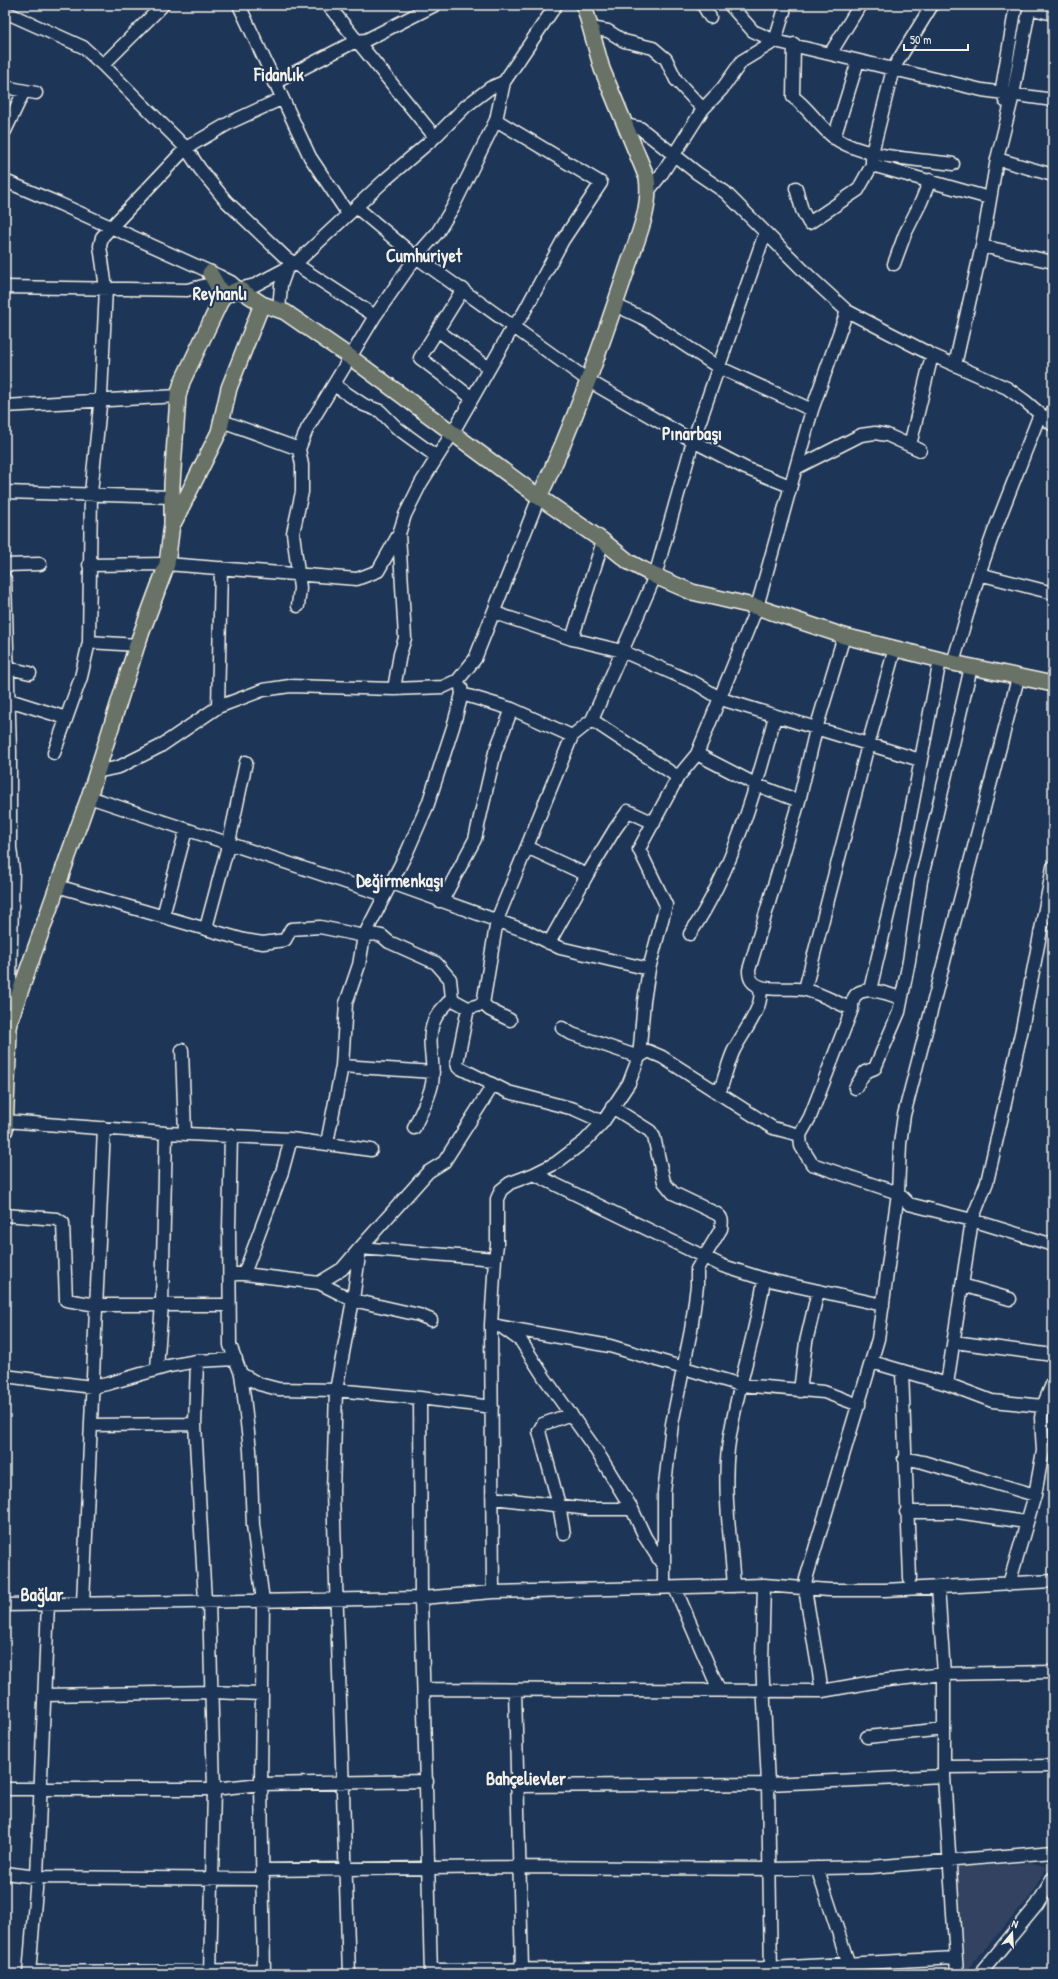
<svg xmlns="http://www.w3.org/2000/svg" width="1058" height="1979" font-family="'Patrick Hand',sans-serif">
	<style>
		.built { fill: #334260 }
		.lines { fill: none; stroke-linecap: round; stroke-linejoin: round }
		.minor-casing { stroke: #f4f1e8; stroke-width: 15 }
		.major-casing { stroke: #f4f1e8; stroke-width: 18 }
		.minor { stroke: #1d3557; stroke-width: 12 }
		.major { stroke: #697266; stroke-width: 15 }
		.labels { text-anchor: middle; dominant-baseline: central; stroke-width: 4; stroke-linejoin: round; paint-order: stroke }
		.district-label { font-size: 18px; font-weight: bold; fill: #f4f1e8; stroke: #1d3557 }
	</style>
	<rect width="100%" height="100%" fill="#1d3557"/>
	<filter id="ink" filterUnits="userSpaceOnUse"><feTurbulence type="fractalNoise" baseFrequency=".025" numOctaves="2"/><feDisplacementMap in="SourceGraphic" scale="8" xChannelSelector="R" yChannelSelector="G"/><feConvolveMatrix kernelMatrix="1 2 1 2 8 2 1 2 1" color-interpolation-filters="sRGB"/></filter>
	<g filter="url(#ink)">
		<path class="built" d="M1033,1863l14,4 -17,30 -67,77h-2l-8,-107z"/>
		<g class="lines">
			<g class="minor-casing">
				<path id="minor" d="M239,5l71,152 38,57
					M328,5l107,132
					M703,5l7,12
					M730,5l23,26 22,10 207,49 71,10
					M1029,8l24,6
					M5,12l78,35 20,18 83,83 14,21 26,32 60,57 89,58
					M591,28l17,3 16,10 29,7 13,11 10,21 27,29
					M794,44l-1,53c16,11 26,30 42,41 28,20 83,21 118,26
					M830,54l30,-49
					M103,65l60,-60
					M274,83l82,-42 10,-1 69,-35
					M5,87l31,6
					M1005,101l-3,-13 14,-83
					M626,125l14,3 57,45 28,19 85,85 37,34 85,44 75,33 18,13 28,24
					M5,131l19,-40
					M834,138l24,-77
					M997,159l56,16
					M872,165l117,33
					M5,181l55,23 159,72 12,6 8,7 16,-4 40,-21 91,-85 49,-42 31,-31 24,-18 14,-6
					M796,188l6,22 7,13 49,-33 14,-25v-12l21,-84 39,-64
					M649,190l12,-15 42,-66 19,-20 20,-28 33,-20 11,-36
					M356,207l60,50 173,124 104,60 52,27 45,18
					M982,246l71,16
					M894,264l11,-30 16,-32 9,-22
					M5,287l182,3 28,-7
					M463,289l-43,69 52,40
					M615,305l30,14 73,48 94,43
					M279,310l2,-25 6,-17
					M437,330l52,38
					M955,365l27,-119 15,-87 16,-64 17,-90
					M334,385l30,20 16,6 17,17 40,29
					M5,406l173,-10
					M222,421l77,28
					M1050,422l3,-12
					M910,445l22,-90
					M798,467l63,-32 14,-2 12,2 33,15
					M5,492l167,5
					M5,565l35,-1
					M89,565l78,-1 190,15 21,-8 21,-37 6,-19 16,-32 32,-51 60,-105 10,-13 40,-74 38,-57 -105,-63
					M979,574l74,19
					M5,579l5,172v97l3,23 -4,143
					M298,606l2,-18 -7,-55 9,-41v-27l-3,-16 8,-20 68,-113 41,-59 21,-24 16,-26 43,-87 8,-38 52,-77
					M495,613l77,26 50,12 75,33 24,15 199,61
					M844,636l-28,93 -17,72 -50,169c-1,28 41,15 57,20 16,4 31,13 46,19
					M572,639l31,-98
					M89,642l48,3
					M953,663l26,-89 14,-40 47,-120
					M8,668l22,5
					M394,689l6,-35 5,-16 -6,-104
					M462,694l50,15 60,27 20,-16 63,-144 38,-135 72,-208
					M9,700l57,18
					M218,707l3,-139
					M592,720l86,57 19,-23 60,-147 55,-197 35,-99
					M54,753l27,-76 8,-35 2,-149 10,-97 3,-66 2,-42 -6,-42 2,-9 84,-89 45,-26 50,-23
					M697,754l60,31 42,16
					M96,772l23,-5 40,-20 59,-40 45,-17 27,-4 104,3 49,-2 15,-7 17,-21 64,-162
					M89,797l295,98
					M527,847l60,28
					M392,883l134,48 34,17 89,21
					M57,886l187,54 19,3 22,-3 6,-11 29,-2 44,9 9,-2 9,2 7,6 47,21 14,16 2,19 3,3 13,7 15,-4 7,6 20,10
					M439,901l4,-2 32,-60 20,-87 17,-43
					M163,916l23,-86
					M206,928l23,-86 17,-80
					M690,934c43,-64 66,-144 85,-218
					M549,943l38,-68 28,-46 13,-18 26,12
					M805,989l63,-244 27,-97
					M870,990l35,-147 35,-183
					M483,1004l14,-84 75,-184
					M468,1008l-11,55 1,4 50,25 66,17 29,13
					M562,1028l10,6 67,23 9,-6 14,6 111,71 27,7 1,11 11,18 86,29 11,11 63,16 81,25
					M182,1050l3,83
					M342,1066l91,6
					M855,1088l10,-16 10,-4 24,-56 10,-51 12,-80 50,-214
					M719,1094c5,-14 8,-28 14,-42 7,-16 36,-50 25,-66
					M612,1107l38,24 4,6 10,45 9,11 44,21c6,4 5,8 4,15l-24,40v17l-6,44 -19,94 -8,69v95
					M5,1121l161,12 125,6 80,11
					M414,1128c6,-14 15,-29 18,-44 4,-22 -8,-46 4,-67 4,-7 11,-13 16,-19
					M231,1135l-2,95 1,115 11,29 3,23 6,53 3,75 10,76 -2,183 3,190
					M800,1135l10,-18 42,-108c-1,-30 32,-16 49,-11
					M327,1143l15,-77 4,-63 13,-38 5,-29 43,-84 21,-48 25,-77 9,-33 -1,-7
					M534,1174l189,92 41,13 119,26
					M5,1215l52,4 6,4 3,77 31,5h132
					M230,1274h14l75,9 34,17 66,15 12,5
					M244,1274l38,-102 9,-33
					M319,1283l23,-14 18,-21 135,11
					M962,1285l48,14
					M491,1325l119,21 131,39 83,7 35,13
					M503,1328l18,13 23,36 52,73 36,59 13,28 19,30
					M954,1342l99,13
					M197,1361l-2,63 10,177
					M872,1362l75,22 45,17 51,5
					M157,1368l5,-64 4,-171
					M902,1371l8,207
					M241,1374l18,10 19,5 58,1 84,8 72,9
					M5,1376l87,11 15,-3 62,-18 28,-5 39,-2
					M947,1384l25,-164 15,-38 35,-153 31,-162
					M800,1391l6,-49 12,-51
					M420,1398l1,200 10,376
					M91,1425l104,-1
					M904,1458l19,4 112,33
					M493,1498l96,11h43
					M906,1512h51l69,10
					M564,1534l-5,-29 -20,-74 4,-7 28,-10
					M1009,1584l26,-89 8,-44 -2,-33 2,-12 10,-24
					M764,1585l-2,77 6,122 3,190
					M734,1586c-3,-44 -11,-93 -6,-137 7,-57 28,-112 36,-170
					M938,1587l6,87v102l13,198
					M675,1588l44,102
					M493,1592l-2,-267 4,-66 2,-14v-46l4,-9 9,-7 24,-9 22,-11 29,-22 18,-19 26,-39 10,-26 5,-56 5,-32 17,-64 -27,-56 39,-72
					M209,1601l5,188 -4,185
					M83,1603l21,-475
					M5,1605l416,-7 72,-6 271,-7 65,5h56l168,-9
					M424,1689l398,2 57,-10 65,-7 109,-2
					M515,1690l7,279
					M822,1691l-17,-102 1,-10 72,-240 20,-146 2,-49 4,-29 114,-437
					M44,1695l168,-3 49,2
					M867,1737l77,-8
					M944,1767l109,-1
					M518,1786l250,-2 176,-8
					M5,1789h209l47,-5 166,-3
					M817,1868l35,106
					M263,1870l257,-3 250,2 101,-2 182,-15
					M5,1873l32,4 226,2
					M431,1970l340,-2 184,-10
					M29,1972l235,-2
					M29,1974l8,-97 11,-274
					M349,1974l-16,-482 3,-102 17,-90 7,-52 68,-76 16,-10 49,-77
					M980,1974l57,-69 16,-27"/>
			</g>
			<g class="major-casing">
				<path id="major" d="M210,273l13,23
					M539,497c35,-72 61,-148 87,-225 9,-29 26,-62 21,-94l-45,-109 -18,-64
					M174,522l45,-90 10,-44 33,-84
					M5,1043l4,-20 80,-226 48,-152 30,-81 5,-40v-40l6,-88 4,-14 41,-86 16,-7 23,15 23,8 65,45 189,140 64,44 26,21 26,14 37,16 65,15 87,29 109,27 100,21
					M5,1130l4,-96"/>
			</g>
			<use href="#minor" class="minor"/>
			<use href="#major" class="major"/>
		</g>
	</g>
	<g class="labels">
		<g class="district-label">
			<text x="279" y="74">Fidanlık</text>
			<text x="424" y="255">Cumhuriyet</text>
			<text x="220" y="293">Reyhanlı</text>
			<text x="692" y="433">Pınarbaşı</text>
			<text x="400" y="880">Değirmenkaşı</text>
			<text x="42" y="1594">Bağlar</text>
			<text x="526" y="1778">Bahçelievler</text>
		</g>
	</g>
	<rect width="1058" height="1979" fill="none" stroke="#1d3557" stroke-width="20"/>
	<rect x="10" y="10" width="1038" height="1959" fill="none" stroke="#f4f1e8" stroke-width="1.5" filter="url(#ink)"/>
	<g transform="translate(1012 1933) rotate(18)" stroke="#1d3557" stroke-width="3" paint-order="stroke">
	<path d="M0-3L7 15L0 10L-7 15Z" fill="#f4f1e8"/>
	<text y="-6" font-size="11" font-weight="bold" text-anchor="middle" fill="#f4f1e8">N</text>
	</g>
	<path d="M904 44v6h64v-6" fill="none" stroke="#f4f1e8" stroke-width="2"/>
	<text x="910" y="44" font-size="12" fill="#f4f1e8" stroke="#1d3557" stroke-width="3" paint-order="stroke">50 m</text>
</svg>
